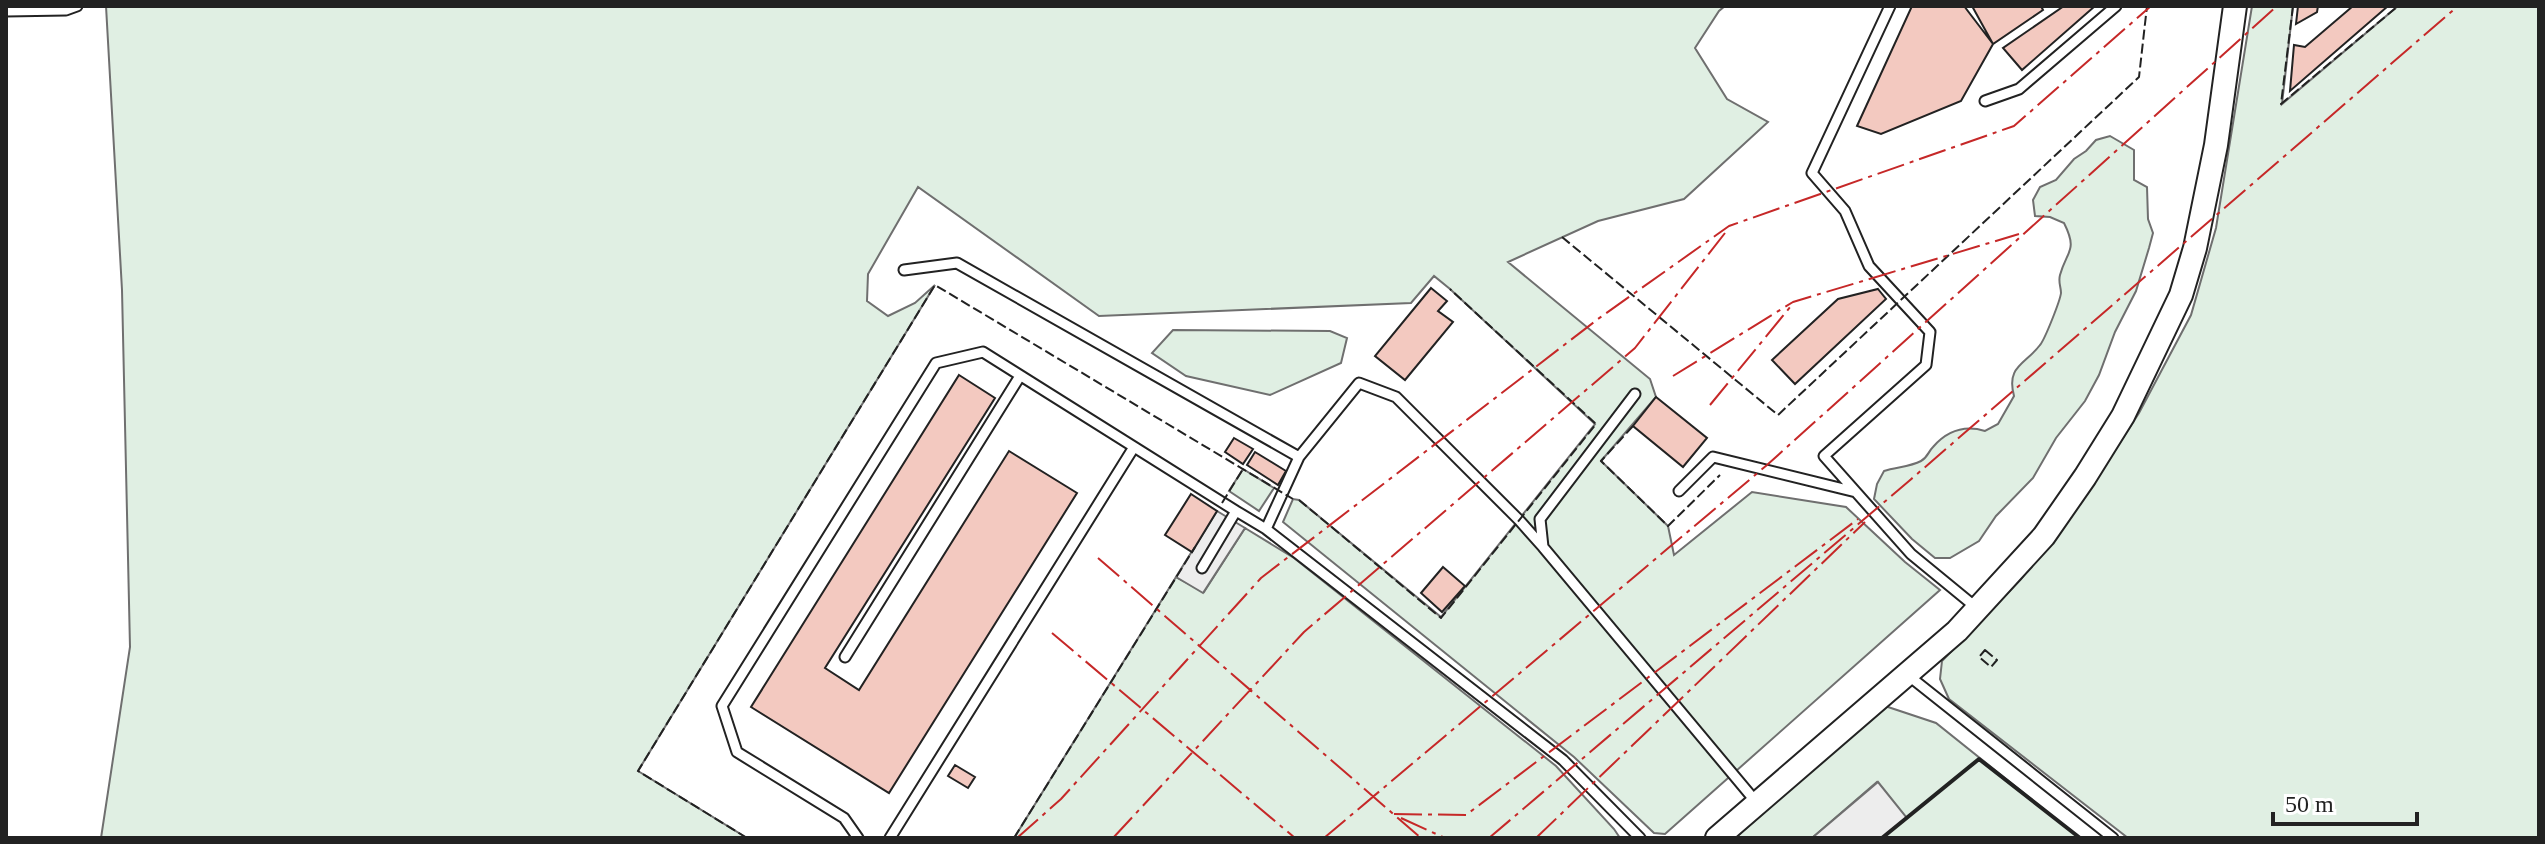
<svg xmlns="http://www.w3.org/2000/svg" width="2545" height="844" font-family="Georgia,serif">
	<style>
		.green { fill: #e0efe3; stroke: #6f6f6f; stroke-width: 2 }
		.parking { fill: #ededed; stroke: #6f6f6f; stroke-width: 2 }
		.building { fill: #f3c9c0; stroke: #222; stroke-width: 2 }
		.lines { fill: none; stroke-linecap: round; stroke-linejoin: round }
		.service-casing { stroke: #222; stroke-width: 13 }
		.tertiary-casing { stroke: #222; stroke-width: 26 }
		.service { stroke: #fff; stroke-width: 9 }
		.tertiary { stroke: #fff; stroke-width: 22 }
		.fence { stroke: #222; stroke-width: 2; stroke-dasharray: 10 4; stroke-linecap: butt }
		.wall { stroke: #222; stroke-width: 4 }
		.power { stroke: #c62828; stroke-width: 2; stroke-dasharray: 28 6 4 6; stroke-linecap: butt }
	</style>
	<rect width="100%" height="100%" fill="#fff"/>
	<path class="green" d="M106,6h1619l-6,5 -24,37 32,51 41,23 -84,77 -86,22 -90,41 142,117 6,18 -55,64 67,65 6,29 78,-63 94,15 59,55 35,28 -275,244 -11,-1 -80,-76 -291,-235 10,-23 6,1 142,117 154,-193 -145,-135 -16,-13 -23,27 -312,13 -181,-129 -50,87 -1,27 21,15 27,-13 20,-18 -297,486 109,67h-646l29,-191 -8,-357z
		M2252,6h41l-11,98 116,-98h141v832h-411l-179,-139 -9,-20 2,-18 79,-82 65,-84 53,-82 52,-98 25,-87z
		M2110,136l24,14v30l13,7 1,32 5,14 -4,15 -13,43 -21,41 -16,43 -14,26 -29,37 -23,40 -37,38 -17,25 -29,17h-15l-23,-19 -38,-40 3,-15 7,-13c12,-4 26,-4 37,-10 7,-4 7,-9 12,-14 14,-16 32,-22 52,-16l13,-7 16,-28c-8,-30 11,-31 26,-51 5,-6 20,-44 21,-52 0,-6 -3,-11 -1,-18 7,-25 18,-24 4,-52l-14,-6 -15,-1 -2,-16 7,-13 16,-7 18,-21 12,-8 10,-11z
		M1173,330l157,1 17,7 -6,25 -71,32 -84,-19 -34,-23z
		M1243,469l31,19 -15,23 -30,-20z
		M1245,528l49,30 262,208 58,63 6,9h-606l162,-261 28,15z
		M1885,706l51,17 144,115h-198l24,-20 -29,-36 -65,56h-77z"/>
	<path class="parking" d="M1217,511l28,17 -42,65 -27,-16z
		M1878,782l29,36 -25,20h-70z"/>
	<path class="building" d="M1912,6h52l29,38 -32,57 -80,33 -24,-8z
		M1972,6h69l2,4 -50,34z
		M2064,6h31l-73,64 -19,-22z
		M2298,6h20l-1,6 -21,12z
		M2353,6h35l-98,85 4,-46 11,2z
		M1431,288l16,13 -9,10 15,11 -48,58 -30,-24z
		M1878,289l8,10 -91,85 -23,-24 66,-61z
		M959,375l36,23 -170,270 34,22 150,-239 68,42 -188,300 -138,-86z
		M1656,397l51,41 -24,29 -50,-41z
		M1234,438l19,11 -10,15 -18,-12z
		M1255,452l31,19 -8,14 -31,-20z
		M1191,494l26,17 -25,41 -27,-17z
		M1443,567l22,19 -23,26 -21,-19z
		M955,765l20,12 -7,11 -20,-12z"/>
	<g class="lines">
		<g class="service-casing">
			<path id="service" d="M1890,6l-78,167 33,38 24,55 61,66 -4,33 -102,91 87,98 67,55
				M6,11l60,-1 11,-4
				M1985,101l34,-12 97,-83
				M904,270l53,-7 342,194
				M1635,394l-95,125 3,28 214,256
				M1679,491l34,-34 143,35
				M1266,529l33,-72 60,-74 37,14 123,123 24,27
				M1202,568l34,-57 30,18 297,231 77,78
				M845,657l175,-281
				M1909,676l204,162
				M858,838l-14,-20 -107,-66 -15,-46 214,-343 47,-11 253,159
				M890,838l244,-391"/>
		</g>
		<g class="tertiary-casing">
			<path id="tertiary" d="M1717,838l240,-207 87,-95 41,-59 38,-61 58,-121 14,-47 21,-103 19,-139"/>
		</g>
		<use href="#service" class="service"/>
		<use href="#tertiary" class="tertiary"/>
		<path class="fence" d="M2293,6l-12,98 117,-98
			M1562,237l216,178 361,-338 8,-71
			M1633,426l-32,35 67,65 52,-51
			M1299,500l142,118 155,-194 -146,-135
			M1222,503l21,-34
			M1985,650l12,10 -6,7 -12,-10z
			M747,838l-109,-67 297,-486 358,214
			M1014,838l181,-291"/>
		<path class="wall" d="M1882,838l97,-79 101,79"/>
		<path class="power" d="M1673,376l120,-74 226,-68
			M1710,405l81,-99
			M1098,558l323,280
			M1052,633l243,205
			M1394,814l72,1 392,-296
			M1401,818l44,20
			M1017,838l44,-39 200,-221 337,-259 131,-93 285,-100 137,-120
			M1113,838l191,-206 331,-284 90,-115
			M1324,838l443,-373 510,-459
			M1489,838l420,-357 549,-475
			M1536,838l329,-316"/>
	</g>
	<rect width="2545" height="844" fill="none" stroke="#222222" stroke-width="16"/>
	<path d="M2273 812v12h144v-12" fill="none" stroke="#222222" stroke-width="4"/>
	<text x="2285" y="812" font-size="24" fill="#222222" stroke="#ffffff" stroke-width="6" paint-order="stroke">50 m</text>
</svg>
